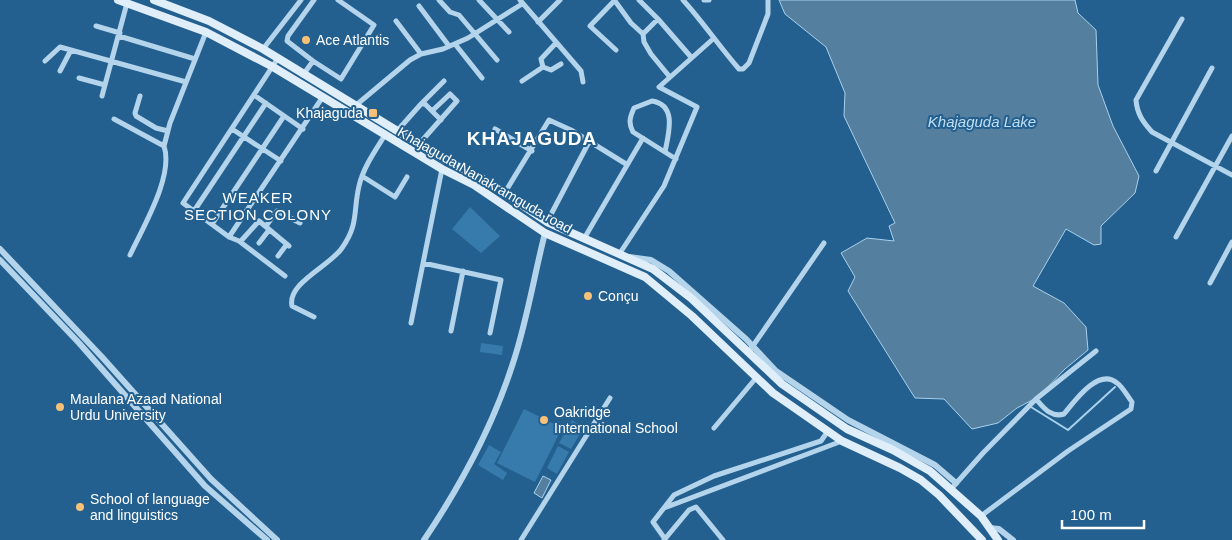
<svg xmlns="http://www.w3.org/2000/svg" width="1232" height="540" font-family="Arial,sans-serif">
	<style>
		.green { fill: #377bac }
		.water { fill: #557f9e; stroke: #a8d1ed }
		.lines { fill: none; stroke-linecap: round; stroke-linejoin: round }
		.stream { stroke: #a8d1ed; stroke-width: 2 }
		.minor { stroke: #b4d4ec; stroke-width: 5 }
		.tertiary { stroke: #b4d4ec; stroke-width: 6 }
		.secondary { stroke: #dfeef9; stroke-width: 8 }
		.poi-dot { fill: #f7c177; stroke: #23608f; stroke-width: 2 }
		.labels { text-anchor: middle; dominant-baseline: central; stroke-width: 4; stroke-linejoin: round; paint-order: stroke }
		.poi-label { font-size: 14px; fill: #fff; stroke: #23608f; text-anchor: start }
		.street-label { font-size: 14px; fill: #fff; stroke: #23608f }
		.water-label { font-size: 15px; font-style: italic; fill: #c0def3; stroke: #23608f }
		.neighbourhood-label { font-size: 15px; letter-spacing: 1px; fill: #fff; stroke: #23608f }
		.district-label { font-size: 19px; font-weight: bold; letter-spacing: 1px; fill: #fff; stroke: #23608f }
	</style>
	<rect width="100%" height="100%" fill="#23608f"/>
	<path class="green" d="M470,207l30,29 -19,17 -29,-24z
		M481,343l22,3 -1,9 -22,-3z
		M524,409l38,19 -27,54 -38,-19z
		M572,420l12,7 -13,22 -12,-6z
		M489,445l12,7 -7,12 13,9 -4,7 -25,-15z
		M558,446l11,6 -12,22 -10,-6z"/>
	<path class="water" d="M779,0h296l3,13 18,17 2,55 15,41 26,50 -4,17 -34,33v18l-7,1 -28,-16 -33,57 31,17 22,24 2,23 -23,19 -27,28 -21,11 -19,15 -26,6 -28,-30 -29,-1 -67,-107 7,-14 -14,-24 26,-15 27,3 -5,-15 6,-3 -51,-107 1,-23 -19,-46 -41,-33z
		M543,476l8,4 -9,18 -8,-5z"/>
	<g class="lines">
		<path class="stream" d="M1031,407l37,23 47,-43"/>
		<path class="minor" d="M314,0l-26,36 -1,5 26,20 28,18 33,-54 -36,-25
			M439,0l11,12 9,3 38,45
			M479,0l30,32
			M520,0l61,71 2,11
			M615,0l-25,26 26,24
			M639,0l19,19
			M683,0c20,22 36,46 56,69h4l6,-6 19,-49v-14
			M704,0h5
			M615,1l16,22 12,11 1,8 7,12 18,22
			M419,6l30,40
			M1182,19l-46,81c1,14 7,22 16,32l80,43
			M396,21l25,33
			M538,22l22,-22
			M96,26l24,7
			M643,34l15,-15 33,38
			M119,36l76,23
			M455,44l27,34
			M263,49l38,-49
			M278,58l-95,145 46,34 93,-139
			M45,61l15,-14 126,35
			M543,67l-2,-8 15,-16
			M60,71l11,-21
			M303,75l10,-14
			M79,78l26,7
			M522,81l21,-14 8,3 10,-6
			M254,95l49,34
			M102,96l25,-93
			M140,96l-5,17 1,3 20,12 12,3
			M421,104l23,-23
			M355,106l55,-46 11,-6 22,-5 25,-11 54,-34
			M114,119l50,27 6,-23 36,-91
			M232,129l49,32
			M495,129l37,22
			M397,131l24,-27h4l16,16
			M419,144l38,-43 -7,-7 -18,17
			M665,152c3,-17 13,-47 -13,-51l-18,7c-4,9 -6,15 -1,24l43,27
			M1156,171l56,-103
			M362,176l33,21 12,-20
			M504,194l45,-74 22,10 55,34
			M194,211l72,-108
			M547,222l42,-80
			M212,224l72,-108
			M266,226l11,-15 23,12
			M229,237l10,4 46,35
			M585,237l58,-99
			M1176,237l56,-101
			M240,242l19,-21 30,25
			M259,243l10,-13
			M620,253l44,-67 33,-79 -38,-20 54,-48
			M130,255c13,-28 44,-79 34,-109
			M278,256l9,-12
			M423,263l78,17 -11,53
			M1210,283l22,-41
			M314,317l-22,-11c-5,-23 38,-40 50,-58 17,-24 11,-37 17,-62 4,-18 16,-35 26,-51
			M411,323l31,-154
			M451,331l12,-60
			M748,353l76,-110
			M714,428l42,-50
			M952,488l31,-35 53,-54
			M664,508l178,-67
			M981,516l87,-65 63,-42 1,-7c-5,-6 -9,-15 -15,-19 -19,-16 -43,19 -53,31 -13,4 -20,-6 -28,-15l60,-48
			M653,522l21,-27 40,-19 107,-35 7,-10
			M653,522l12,17
			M521,540l89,-142
			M664,540l25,-30 7,-3 27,33"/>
		<path class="tertiary" d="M0,249l102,108 109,122 66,61
			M629,257l22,3 18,11 77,68 30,32 72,49 87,45 21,18
			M0,260l79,83 126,143 62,54
			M989,528l10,1 14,11
			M424,540c37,-55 69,-114 89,-177 14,-42 21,-87 32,-130"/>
		<path class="secondary" d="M118,0l88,32 67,35 169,102 32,16 71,48 100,44 47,39 81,77 69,48 58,27 21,12 18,15 43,45
			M154,0l55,21 54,28 182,111 40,20 62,42 106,47 38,29 91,86 65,45 46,21 37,21 51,45 17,24"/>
	</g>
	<g class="poi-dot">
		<circle cx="306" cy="40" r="5"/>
		<rect x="368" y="108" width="10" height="10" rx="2.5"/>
		<circle cx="588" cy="296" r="5"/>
		<circle cx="60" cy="407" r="5"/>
		<circle cx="544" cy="420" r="5"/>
		<circle cx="80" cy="507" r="5"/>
	</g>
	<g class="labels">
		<g class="poi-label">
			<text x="316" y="40">Ace Atlantis</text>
			<text x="363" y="113" text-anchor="end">Khajaguda</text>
			<text x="598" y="296">Conçu</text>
			<text x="70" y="399">Maulana Azaad National<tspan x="70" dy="16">Urdu University</tspan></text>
			<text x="554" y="412">Oakridge<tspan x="554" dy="16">International School</tspan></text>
			<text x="90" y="499">School of language<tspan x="90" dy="16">and linguistics</tspan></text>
		</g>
		<g class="street-label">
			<text transform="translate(485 180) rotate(30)">Khajaguda Nanakramguda road</text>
		</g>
		<g class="water-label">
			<text x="982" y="121">Khajaguda Lake</text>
		</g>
		<g class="neighbourhood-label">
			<text x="258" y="197">WEAKER<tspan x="258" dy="17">SECTION COLONY</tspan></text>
		</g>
		<g class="district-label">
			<text x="532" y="138">KHAJAGUDA</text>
		</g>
	</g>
	<path d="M1062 520v8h82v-8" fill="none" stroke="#ffffff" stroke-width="2.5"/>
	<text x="1070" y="520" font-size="15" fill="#ffffff" stroke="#23608f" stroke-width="4" paint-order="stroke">100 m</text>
</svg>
